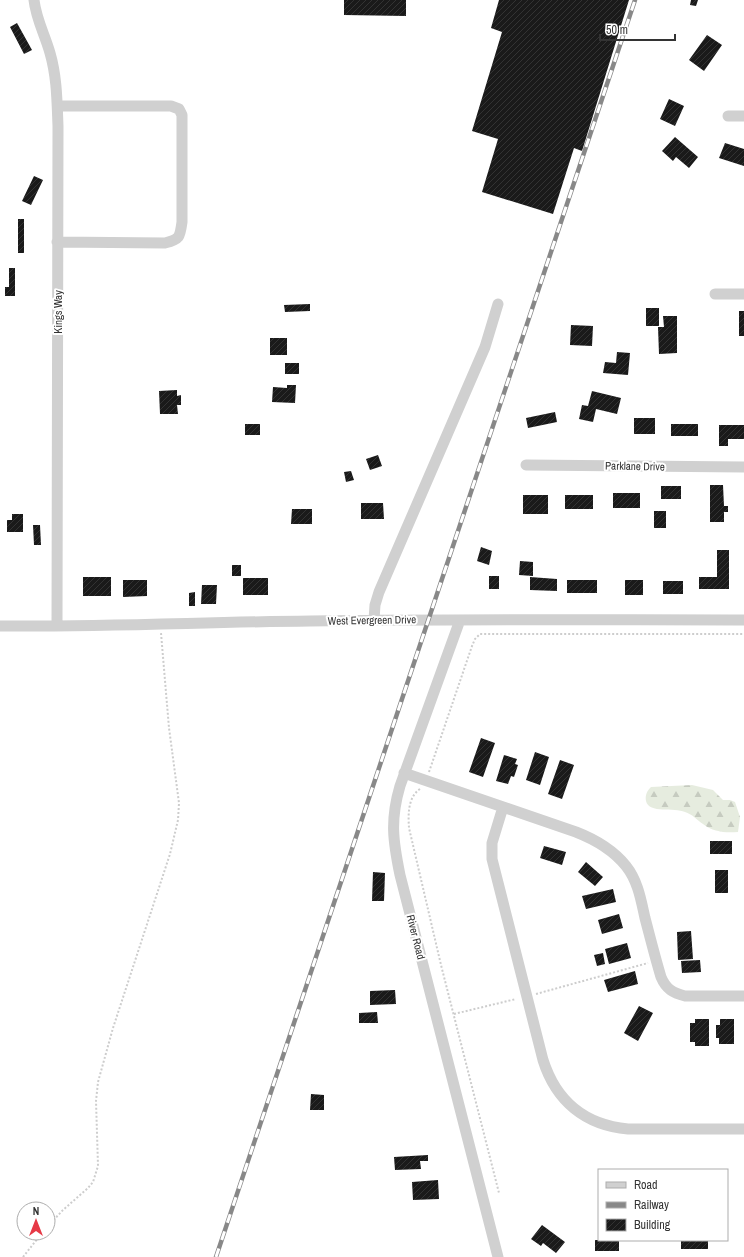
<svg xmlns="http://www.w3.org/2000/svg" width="744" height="1257" font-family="'Archivo Narrow',sans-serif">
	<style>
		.forest { fill: url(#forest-firs) }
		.building { fill: url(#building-hatch) }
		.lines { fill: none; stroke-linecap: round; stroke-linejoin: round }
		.path { stroke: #cdcdcd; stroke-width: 2; stroke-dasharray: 2 2; stroke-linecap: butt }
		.minor { stroke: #d0d0d0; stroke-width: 11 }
		.rail-casing { stroke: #888; stroke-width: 4.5 }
		.rail { stroke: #fff; stroke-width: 3; stroke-dasharray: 9; stroke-linecap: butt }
		.labels { text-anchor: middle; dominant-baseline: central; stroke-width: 4; stroke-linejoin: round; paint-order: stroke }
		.street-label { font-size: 11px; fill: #333; stroke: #fff }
	</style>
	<defs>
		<pattern id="forest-firs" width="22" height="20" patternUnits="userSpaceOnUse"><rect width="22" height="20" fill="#e6ecdf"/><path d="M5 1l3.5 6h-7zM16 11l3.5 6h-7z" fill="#c6cbc0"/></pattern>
		<pattern id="building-hatch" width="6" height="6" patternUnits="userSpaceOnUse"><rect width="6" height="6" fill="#1a1a1a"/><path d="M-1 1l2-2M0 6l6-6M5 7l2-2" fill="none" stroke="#333"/></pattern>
	</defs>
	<rect width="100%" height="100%" fill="#fff"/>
	<path class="forest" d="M692,785l21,5 10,10h7l5,2 5,15 -2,15c-13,1 -25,0 -35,-8 -6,-4 -11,-10 -18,-12 -11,-5 -36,2 -39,-11 -1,-6 1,-10 5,-14z"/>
	<path class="building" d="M344,0h62v16l-62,-1z
		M499,0h130l-47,151 -8,-3 -21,66 -71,-22 16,-53 -26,-8 30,-99 -11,-4z
		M691,0h7l-2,6 -6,-1z
		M17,23l15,27 -8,4 -14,-27z
		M707,35l15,10 -18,26 -15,-11z
		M669,99l15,7 -9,20 -15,-7z
		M675,137l23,20 -9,11 -13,-11 -3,4 -11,-10z
		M725,143l19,6v17l-25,-8z
		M34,176l9,4 -12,25 -9,-4z
		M18,219h6v34h-6z
		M9,268h6v28h-10v-9h4z
		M310,304v7l-25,1 -1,-7z
		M646,308h13v18h-13z
		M739,311h5v25h-5z
		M663,316h14v37l-18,1 -1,-27h6z
		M571,325l22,1 -1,20 -22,-1z
		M270,338h17v17h-17z
		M617,352l13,1 -2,22 -25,-2 2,-11 11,1z
		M285,363h14v11h-14z
		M287,385h9l-1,18 -23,-1 1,-15 14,1z
		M177,390v6l4,-1v10h-4l1,9h-18l-1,-23z
		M592,391l29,7 -4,16 -21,-5 -3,13 -14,-3 3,-14 6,1z
		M555,412l2,10 -29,6 -2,-10z
		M634,418h21v16h-21z
		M245,424h15v11h-15z
		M671,424h27v12h-27z
		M719,425h25v14h-16v7h-9z
		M378,455l4,11 -12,4 -4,-11z
		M351,471l3,9 -8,2 -2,-10z
		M710,485h13l1,21h4v6h-4v10h-14z
		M661,486h20v13h-20z
		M613,493h27v15h-27z
		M523,495h25v19h-25z
		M565,495h28v14h-28z
		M361,503h22l1,16h-23z
		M292,509h20v15h-21z
		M654,511h12v17h-12z
		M12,514h11v18h-16v-12h5z
		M33,525h7l1,20h-7z
		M481,547l11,4 -3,14 -12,-4z
		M717,550h12v39h-30v-12h18z
		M520,561l13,1v14l-14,-1z
		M232,565h9v11h-9z
		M489,576h10v13h-10z
		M83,577h28v19h-28z
		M530,577l27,2v12l-27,-1z
		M243,578h25v17h-25z
		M123,580h24v16l-24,1z
		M567,580h30v13h-30z
		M625,580h18v15h-18z
		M663,581h20v13h-20z
		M202,585h15l-1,19h-15z
		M195,592v14h-6v-13z
		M481,738l14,5 -12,34 -14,-5z
		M535,752l14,5 -9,28 -14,-5z
		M504,755l13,4 -2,5 3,1 -4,12 -3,-1 -3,8 -12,-3z
		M560,760l14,5 -12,34 -14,-5z
		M710,841h22v13h-22z
		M544,846l22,6 -4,13 -22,-7z
		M586,862l17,15 -8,9 -17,-14z
		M715,870h13v23h-13z
		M373,872l12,1 -1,28h-12z
		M613,889l3,13 -30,7 -4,-13z
		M619,914l4,14 -21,6 -4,-14z
		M691,931l2,28 -15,1 -1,-28z
		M627,943l4,15 -22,6 -4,-15z
		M603,953l2,11 -8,2 -3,-11z
		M700,960l1,12 -19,1 -1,-12z
		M635,971l3,13 -30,8 -4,-12z
		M395,990l1,14 -26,1v-14z
		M639,1006l14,7 -15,28 -14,-8z
		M377,1012l1,11h-19v-10z
		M695,1019h14v27h-14v-4h-5v-19h5z
		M720,1019h14v25h-15v-6h-3v-13h4z
		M311,1094l13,1v15h-14z
		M428,1155v6h-8l1,8 -26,1 -1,-13z
		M438,1180l1,19 -26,1 -1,-18z
		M542,1225l23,17 -9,11 -13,-10 -2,3 -10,-7z
		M595,1240h24v11h-24z
		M681,1240h27v9h-27z"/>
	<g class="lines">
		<path class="path" d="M429,772l43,-126 3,-7 5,-5h264
			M420,789c-12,8 -12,25 -11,39l32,137 58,228
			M536,994l112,-31
			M454,1014l62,-15
			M48,1226l15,-16 25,-22 5,-6 5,-16 -2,-65 2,-19 15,-54 57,-174 8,-34 1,-17 -10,-75 -8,-95
			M23,1257l19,-24"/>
		<path class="minor" d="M34,0c2,19 11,35 16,53 7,24 7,49 8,73l-1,500
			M728,116h16
			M57,242l108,1c15,-4 15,-6 17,-21v-107l-3,-6 -8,-3h-113
			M715,294h29
			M526,465l218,2
			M374,620l1,-15 4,-13 106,-245 13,-43
			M460,620l-60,166c-10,34 -7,55 0,89l98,382
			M0,626c104,1 207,-4 310,-5 145,-2 289,-1 434,-1
			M404,773l172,59c18,7 38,19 50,34 12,15 15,34 19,52 5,19 10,39 16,59 5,12 12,16 24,19h59
			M503,807l-11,36v16l51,201c13,41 42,65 85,69h116"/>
		<g class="rail-casing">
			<path id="rail" d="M216,1257l419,-1257"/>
		</g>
		<use href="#rail" class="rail"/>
	</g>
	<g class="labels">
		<g class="street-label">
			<text transform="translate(58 312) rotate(-90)">Kings Way</text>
			<text transform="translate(635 466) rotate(1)">Parklane Drive</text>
			<text transform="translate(372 620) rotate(-1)">West Evergreen Drive</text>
			<text transform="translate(416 937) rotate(76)">River Road</text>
		</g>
	</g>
	<rect x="598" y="1169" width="130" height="72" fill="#ffffff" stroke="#adadad"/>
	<rect x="606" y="1182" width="20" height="6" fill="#d0d0d0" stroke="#adadad"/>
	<text x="634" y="1189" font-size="12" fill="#333333">Road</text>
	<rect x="606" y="1202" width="20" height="6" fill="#888888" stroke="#adadad"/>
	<text x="634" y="1209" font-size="12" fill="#333333">Railway</text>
	<rect x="606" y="1219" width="20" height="12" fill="url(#building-hatch)" stroke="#adadad"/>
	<text x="634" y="1229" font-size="12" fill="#333333">Building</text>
	<g transform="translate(36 1221)"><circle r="19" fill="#ffffff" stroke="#adadad"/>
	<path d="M0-3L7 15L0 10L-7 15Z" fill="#e63946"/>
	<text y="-6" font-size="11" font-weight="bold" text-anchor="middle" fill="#333333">N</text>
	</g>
	<path d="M600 34v6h75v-6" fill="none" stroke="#333333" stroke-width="2"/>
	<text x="606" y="34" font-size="12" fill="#333333" stroke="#ffffff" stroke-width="3" paint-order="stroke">50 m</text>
</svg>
